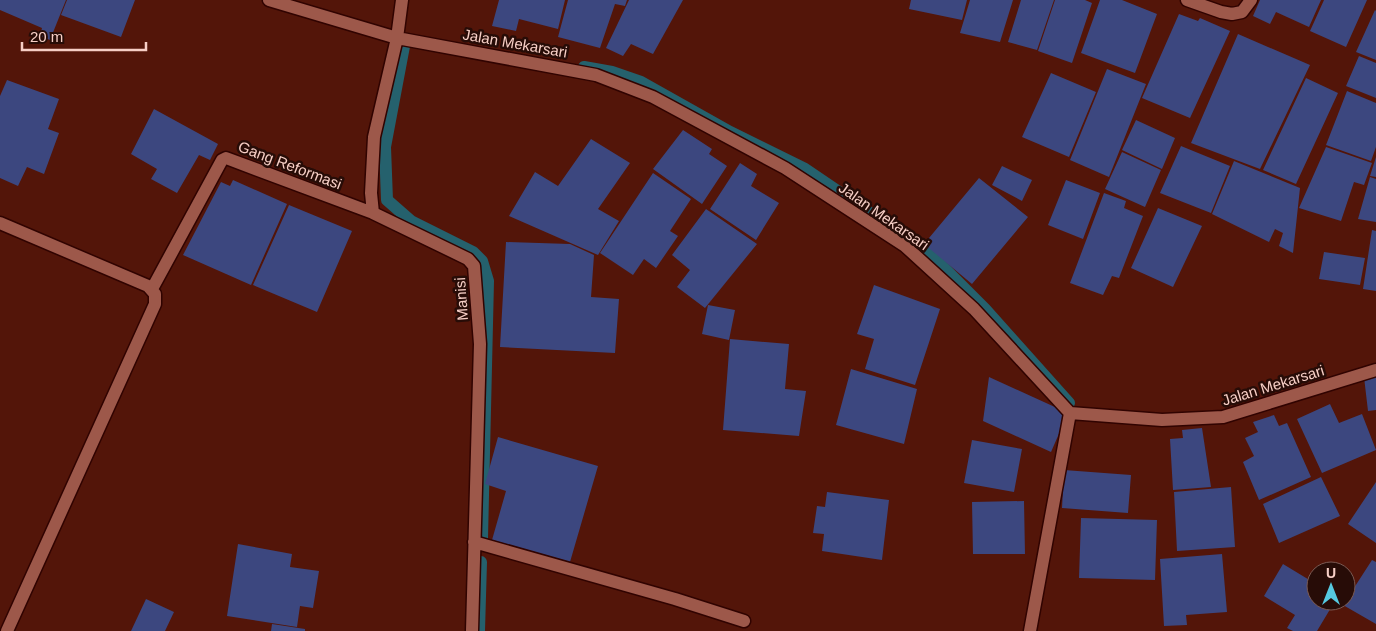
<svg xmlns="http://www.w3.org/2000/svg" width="1376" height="631" font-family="Helvetica,sans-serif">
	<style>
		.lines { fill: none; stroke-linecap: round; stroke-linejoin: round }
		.stream { stroke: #25616d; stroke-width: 12 }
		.building { fill: #3c477f }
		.minor-casing { stroke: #300300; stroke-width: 15 }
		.minor { stroke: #9d584a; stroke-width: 12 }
		.labels { text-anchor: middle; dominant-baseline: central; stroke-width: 5; stroke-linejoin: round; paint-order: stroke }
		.street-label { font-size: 15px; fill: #f7cfc6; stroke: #270c07 }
	</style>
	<rect width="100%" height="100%" fill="#531509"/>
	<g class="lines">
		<path class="stream" d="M405,41l-20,106 2,53 24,21 62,31 9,9 6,20 -6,257
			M584,67l28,5 29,10 89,50 75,37 112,76 16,12 52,52 84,94
			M479,631l2,-69"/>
	</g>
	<path class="building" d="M0,0h66l-16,40 -10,-4 2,-8 -42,-18z
		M67,0h68l-14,37 -60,-22z
		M499,0h66l-7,29 -39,-10 -3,12 -24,-5z
		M568,0h59l-2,6 -10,-2 -15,44 -42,-11z
		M629,0h54l-30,54 -22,-10 -8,12 -17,-8z
		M911,0h56l-5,20 -53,-11z
		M970,0h43l-13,42 -40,-9z
		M1021,0h33l-17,50 -29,-8z
		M1055,0h30l7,3 -20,60 -34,-12z
		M1100,0h22l35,14 -22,59 -54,-20z
		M1260,0h61l-12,27 -33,-15 -6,12 -17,-8z
		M1324,0h43l-21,47 -36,-16z
		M1375,10l1,1v49l-20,-8z
		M1179,14l19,7 2,-3 30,13 -40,87 -48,-20z
		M1238,34l72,31 -50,104 -69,-26z
		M1359,56l17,7v35l-30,-12z
		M1107,69l39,15 -37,93 -39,-17z
		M1051,73l45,19 -27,65 -47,-20z
		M1306,78l32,15 -42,91 -33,-14z
		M7,80l52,19 -11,30 11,4 -15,41 -17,-7 -9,19 -18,-8v-82z
		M1347,91l29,12v44l-5,14 -45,-16z
		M154,109l64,35 -8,16 -11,-5 -22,38 -26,-14 6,-10 -26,-15z
		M1136,120l39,18 -13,31 -40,-19z
		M683,130l29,19 -3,5 18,12 -25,38 -49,-35z
		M591,139l39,24 -32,46 21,12 -21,34 -89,-39 26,-44 23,14z
		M1181,146l49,20 -19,47 -51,-20z
		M1326,147l46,16 -8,22 -10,-3 -13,39 -42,-13z
		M1122,152l39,18 -16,37 -40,-18z
		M1376,157v20l-6,-1z
		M1234,161l66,27 -7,65 -14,-7 4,-13 -8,-4 -6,13 -57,-28z
		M740,163l17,11 -6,12 28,17 -23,37 -46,-31z
		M1002,166l30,14 -10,21 -30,-16z
		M653,173l38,26 -21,32 8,5 -22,32 -12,-9 -11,16 -33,-22z
		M1370,177l6,2v43l-18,-3z
		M979,178l49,39 -56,67 -48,-40z
		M233,180l54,24 -36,81 -68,-30 38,-73 9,4z
		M1066,180l34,13 -17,46 -35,-14z
		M1104,193l22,8 -2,7 19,8 -24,62 -7,-2 -9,19 -33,-12z
		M289,205l63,26 -35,81 -64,-27z
		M1158,208l44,18 -29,61 -42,-19z
		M706,209l51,35 -52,64 -28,-21 13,-17 -18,-15z
		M1372,230l4,1v60l-13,-2z
		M506,242l64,2 24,11 -3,42 28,2 -4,54 -115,-6z
		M1324,252l41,6 -5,27 -41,-6z
		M874,285l66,24 -25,76 -50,-16 9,-30 -17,-5z
		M708,305l27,5 -6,30 -27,-6z
		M730,339l59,5 -4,45 21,2 -7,45 -76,-6z
		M851,369l66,20 -13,55 -68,-19z
		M1376,376v34l-8,1 -4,-34z
		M989,377l79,36 -17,39 -68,-31z
		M1330,404l9,19 23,-9 14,36 -54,23 -25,-54z
		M1274,415l5,11 8,-3 24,54 -52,23 -16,-38 11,-6 -9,-18 13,-6 -5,-10z
		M1202,428l9,59 -38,3 -3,-51 13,-1 -1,-8z
		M498,437l100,29 -28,96 -78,-22 14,-49 -21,-7z
		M972,440l50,9 -8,43 -50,-9z
		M1064,470l67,5 -3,38 -66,-5z
		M1321,477l19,39 -61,27 -16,-39z
		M1376,482v61l-28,-19z
		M1231,487l4,60 -58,4 -3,-59z
		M827,492l62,8 -7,60 -60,-9 2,-17 -11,-1 4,-27 8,1z
		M1024,501l1,53h-52l-1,-52z
		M1081,518l76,2 -2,60 -76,-2z
		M238,544l54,10 -2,13 29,4 -6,37 -13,-2 -3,21 -70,-11z
		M1222,554l5,58 -41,3 1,10 -23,1 -4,-67z
		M1372,560l4,2v62l-33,-19z
		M1283,564l33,20v17h19l-18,30h-24l-6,-3 8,-13 -31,-19z
		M146,599l28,13 -9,19h-34z
		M272,624l33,5v2h-34z"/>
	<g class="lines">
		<g class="minor-casing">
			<path id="minor" d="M269,0l128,38 199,37 57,22 132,71 120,78 69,63 96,104 92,7 61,-3 153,-47
				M402,0l-5,38 -23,99 -3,56 2,20 95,46 6,7 6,78 -8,287
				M1187,0l34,12 11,2 10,-2 9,-12
				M0,223l148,63 7,8v10l-148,327
				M152,289l70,-129 4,-2 147,55
				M474,542l201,57 69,22
				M1030,631l40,-218"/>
		</g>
		<use href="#minor" class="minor"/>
	</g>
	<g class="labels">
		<g class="street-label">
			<text transform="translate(515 43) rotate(10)">Jalan Mekarsari</text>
			<text transform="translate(290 165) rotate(21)">Gang Reformasi</text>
			<text transform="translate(884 216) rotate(35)">Jalan Mekarsari</text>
			<text transform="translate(461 299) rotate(-94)">Manisi</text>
			<text transform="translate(1273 385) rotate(-17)">Jalan Mekarsari</text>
		</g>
	</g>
	<g transform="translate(1331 586)"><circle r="24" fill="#270c07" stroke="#7a5a53"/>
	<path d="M0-4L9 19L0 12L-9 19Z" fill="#56c9e0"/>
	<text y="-8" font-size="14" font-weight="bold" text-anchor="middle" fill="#f7cfc6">U</text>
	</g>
	<path d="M22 42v8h124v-8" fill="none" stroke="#f7cfc6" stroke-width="2.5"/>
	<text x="30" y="42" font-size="15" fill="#f7cfc6" stroke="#270c07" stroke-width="4" paint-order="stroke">20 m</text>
</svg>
